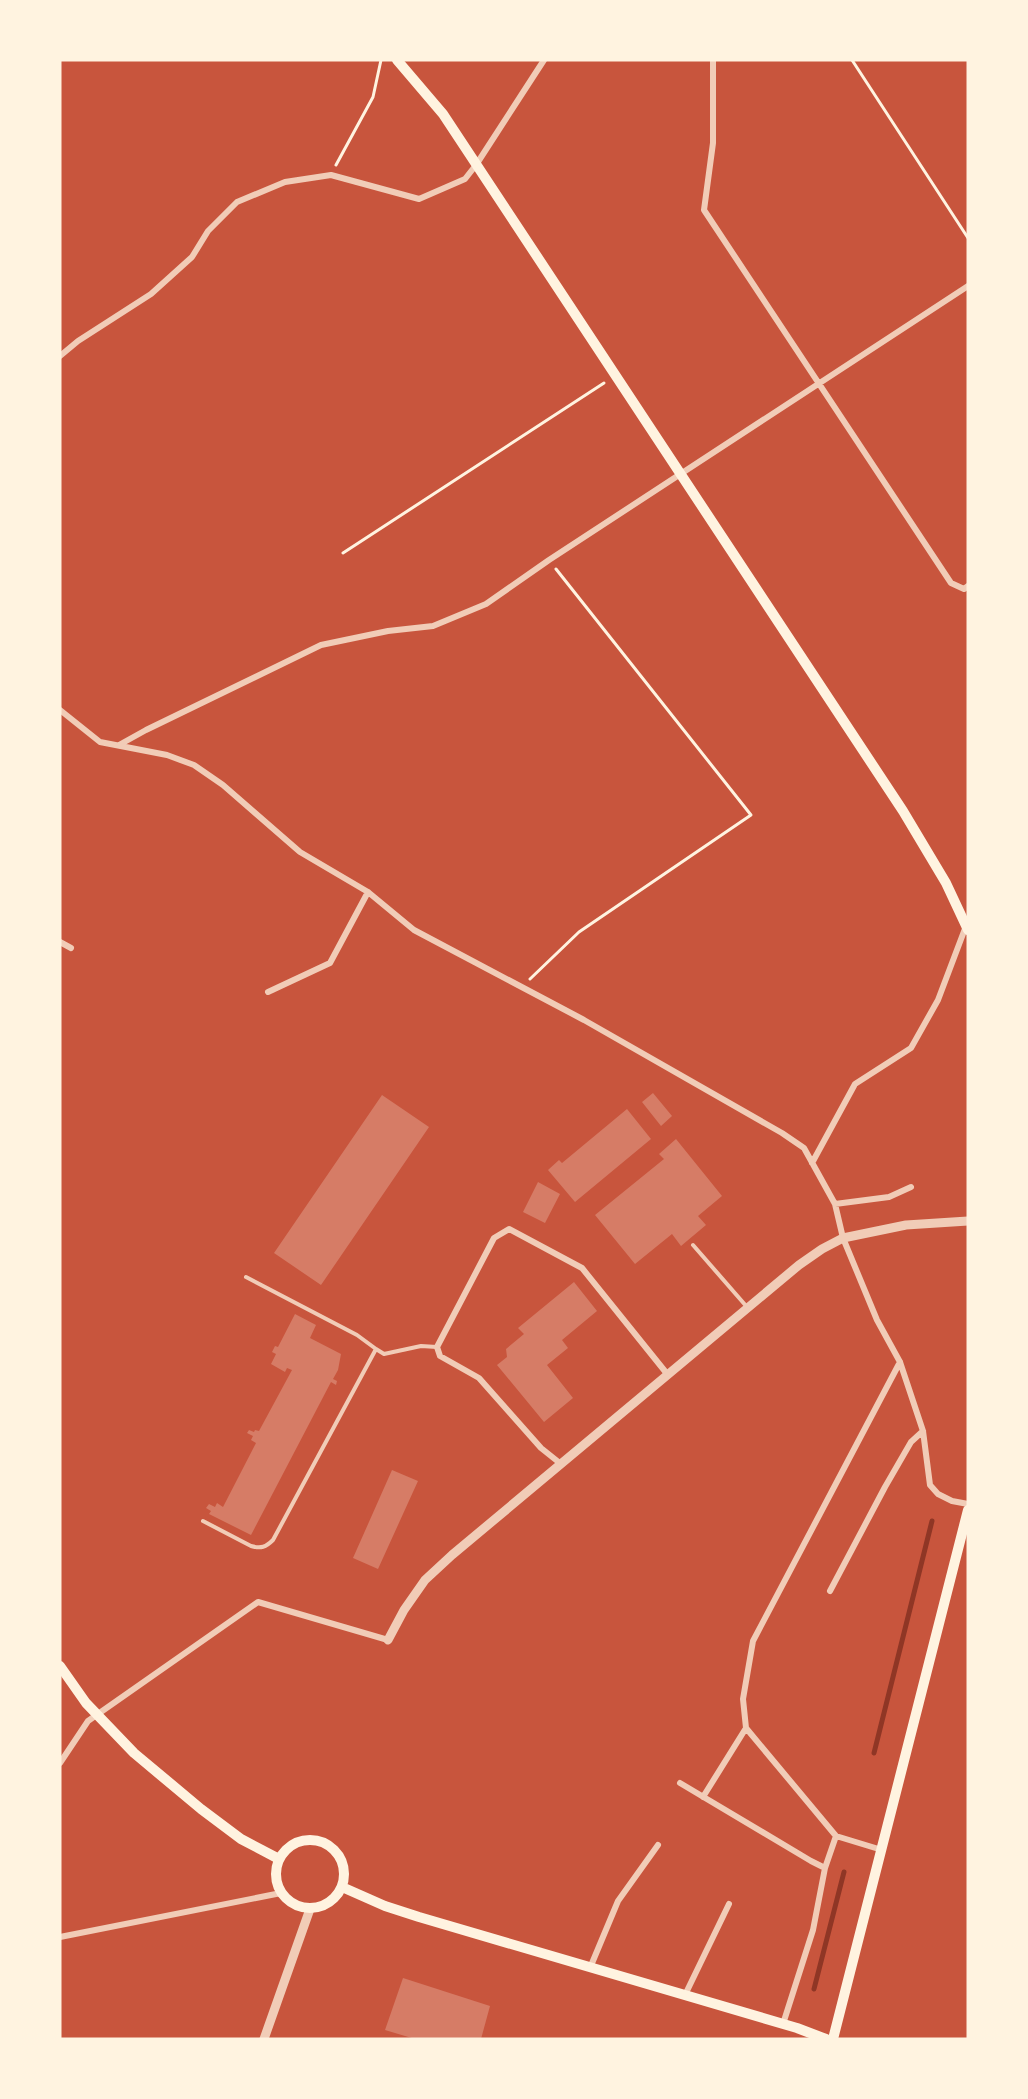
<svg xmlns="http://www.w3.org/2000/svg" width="1028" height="2099" font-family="Lato,sans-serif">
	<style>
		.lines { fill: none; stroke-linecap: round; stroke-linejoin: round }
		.stream { stroke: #8f3625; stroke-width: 5 }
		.building { fill: #d67c66 }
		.path { stroke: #fff3e0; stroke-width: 3 }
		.service { stroke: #f1ccb7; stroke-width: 4 }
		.minor { stroke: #f1ccb7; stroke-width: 6 }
		.tertiary { stroke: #f1ccb7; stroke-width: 9 }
		.secondary { stroke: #fff3e0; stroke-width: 10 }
	</style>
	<rect width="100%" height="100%" fill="#c8553d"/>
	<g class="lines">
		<path class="stream" d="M874,1753l58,-232
			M814,1989l30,-117"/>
	</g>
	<path class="building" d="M653,1093l19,23 -11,10 -19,-24z
		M382,1095l47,32 -108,158 -47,-32z
		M627,1109l24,30 -76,63 -27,-32 11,-10 3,3z
		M676,1139l46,57 -24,20 8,9 -25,21 -9,-12 -37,30 -40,-49 69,-56 -5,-5z
		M538,1182l22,12 -15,29 -22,-11z
		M574,1282l23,29 -35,29 6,8 -21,17 26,33 -29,24 -47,-57 10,-8 -1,-8 18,-15 -6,-6z
		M295,1314l21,11 -6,13 31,16 -3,16 -5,9 4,2 -1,4 -5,-3 -80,153 -42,-21 2,-3 -5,-3 3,-4 6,3 2,-4 6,4 33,-64 -5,-3 2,-4 -6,-3 2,-3 5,2 1,-2 4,1 33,-61 -5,-2 -2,4 -14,-8 5,-10 -4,-2 3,-6 3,1z
		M392,1470l26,11 -40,88 -25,-11z
		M403,1978l87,28 -9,33h-66l-30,-9z"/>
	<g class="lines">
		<path class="path" d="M852,60l116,178
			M336,165l37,-68 8,-37
			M343,553l261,-170
			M530,979l49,-47 172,-117 -195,-246"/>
		<path class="service" d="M693,1245l54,62
			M246,1277l111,58 19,14
			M203,1521l48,25c10,3 15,1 22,-6l103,-191 8,5 37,-8 16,1"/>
		<path class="minor" d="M713,60v83l-9,67 247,373 13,6 4,-3
			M60,356l18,-15 73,-47 41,-37 16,-26 29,-29 48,-20 46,-7 88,24 46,-20 11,-14 68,-105
			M60,710l40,32 67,13 27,10 29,20 77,67 68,40 46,38 170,90 198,113 22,15 31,56 8,34 34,82 23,42 23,69 7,54 8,9 14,7 16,3
			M119,745l27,-15 175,-85 67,-14 45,-5 53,-22 63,-44 419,-274
			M60,942l11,6
			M268,992l62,-29 38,-71
			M812,1163l43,-79 56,-36 27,-48 28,-74
			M835,1204l54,-7 22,-10
			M561,1464l-20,-16 -62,-70 -39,-22 -3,-9 57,-109 15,-9 73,39 86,107
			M830,1591l55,-104 26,-45 12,-11
			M60,1763l28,-42 170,-119 130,38
			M680,1783l131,78 14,7
			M703,1797l43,-69
			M836,1836l-90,-108 -3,-29 10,-58 147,-279
			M60,1937l221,-44
			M590,1968l28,-67 40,-56
			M685,1995l44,-91
			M783,2024l30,-94 12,-62 11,-32 46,14"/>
		<path class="tertiary" d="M388,1640l16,-30 21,-30 27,-25 347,-290 23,-16 21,-11 63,-13 62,-4
			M264,2039l46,-130"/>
		<path class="secondary" d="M397,60l46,54 460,697 43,72 22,47
			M60,1666l26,37 48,50 67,56 40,30 38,20
			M276 1874a34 34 0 1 1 68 0a34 34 0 1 1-68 0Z
			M342,1887l43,19 34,11 378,111 29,11
			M833,2039l135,-529"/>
	</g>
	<rect width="1028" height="2099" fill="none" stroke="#fff3e0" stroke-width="123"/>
</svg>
